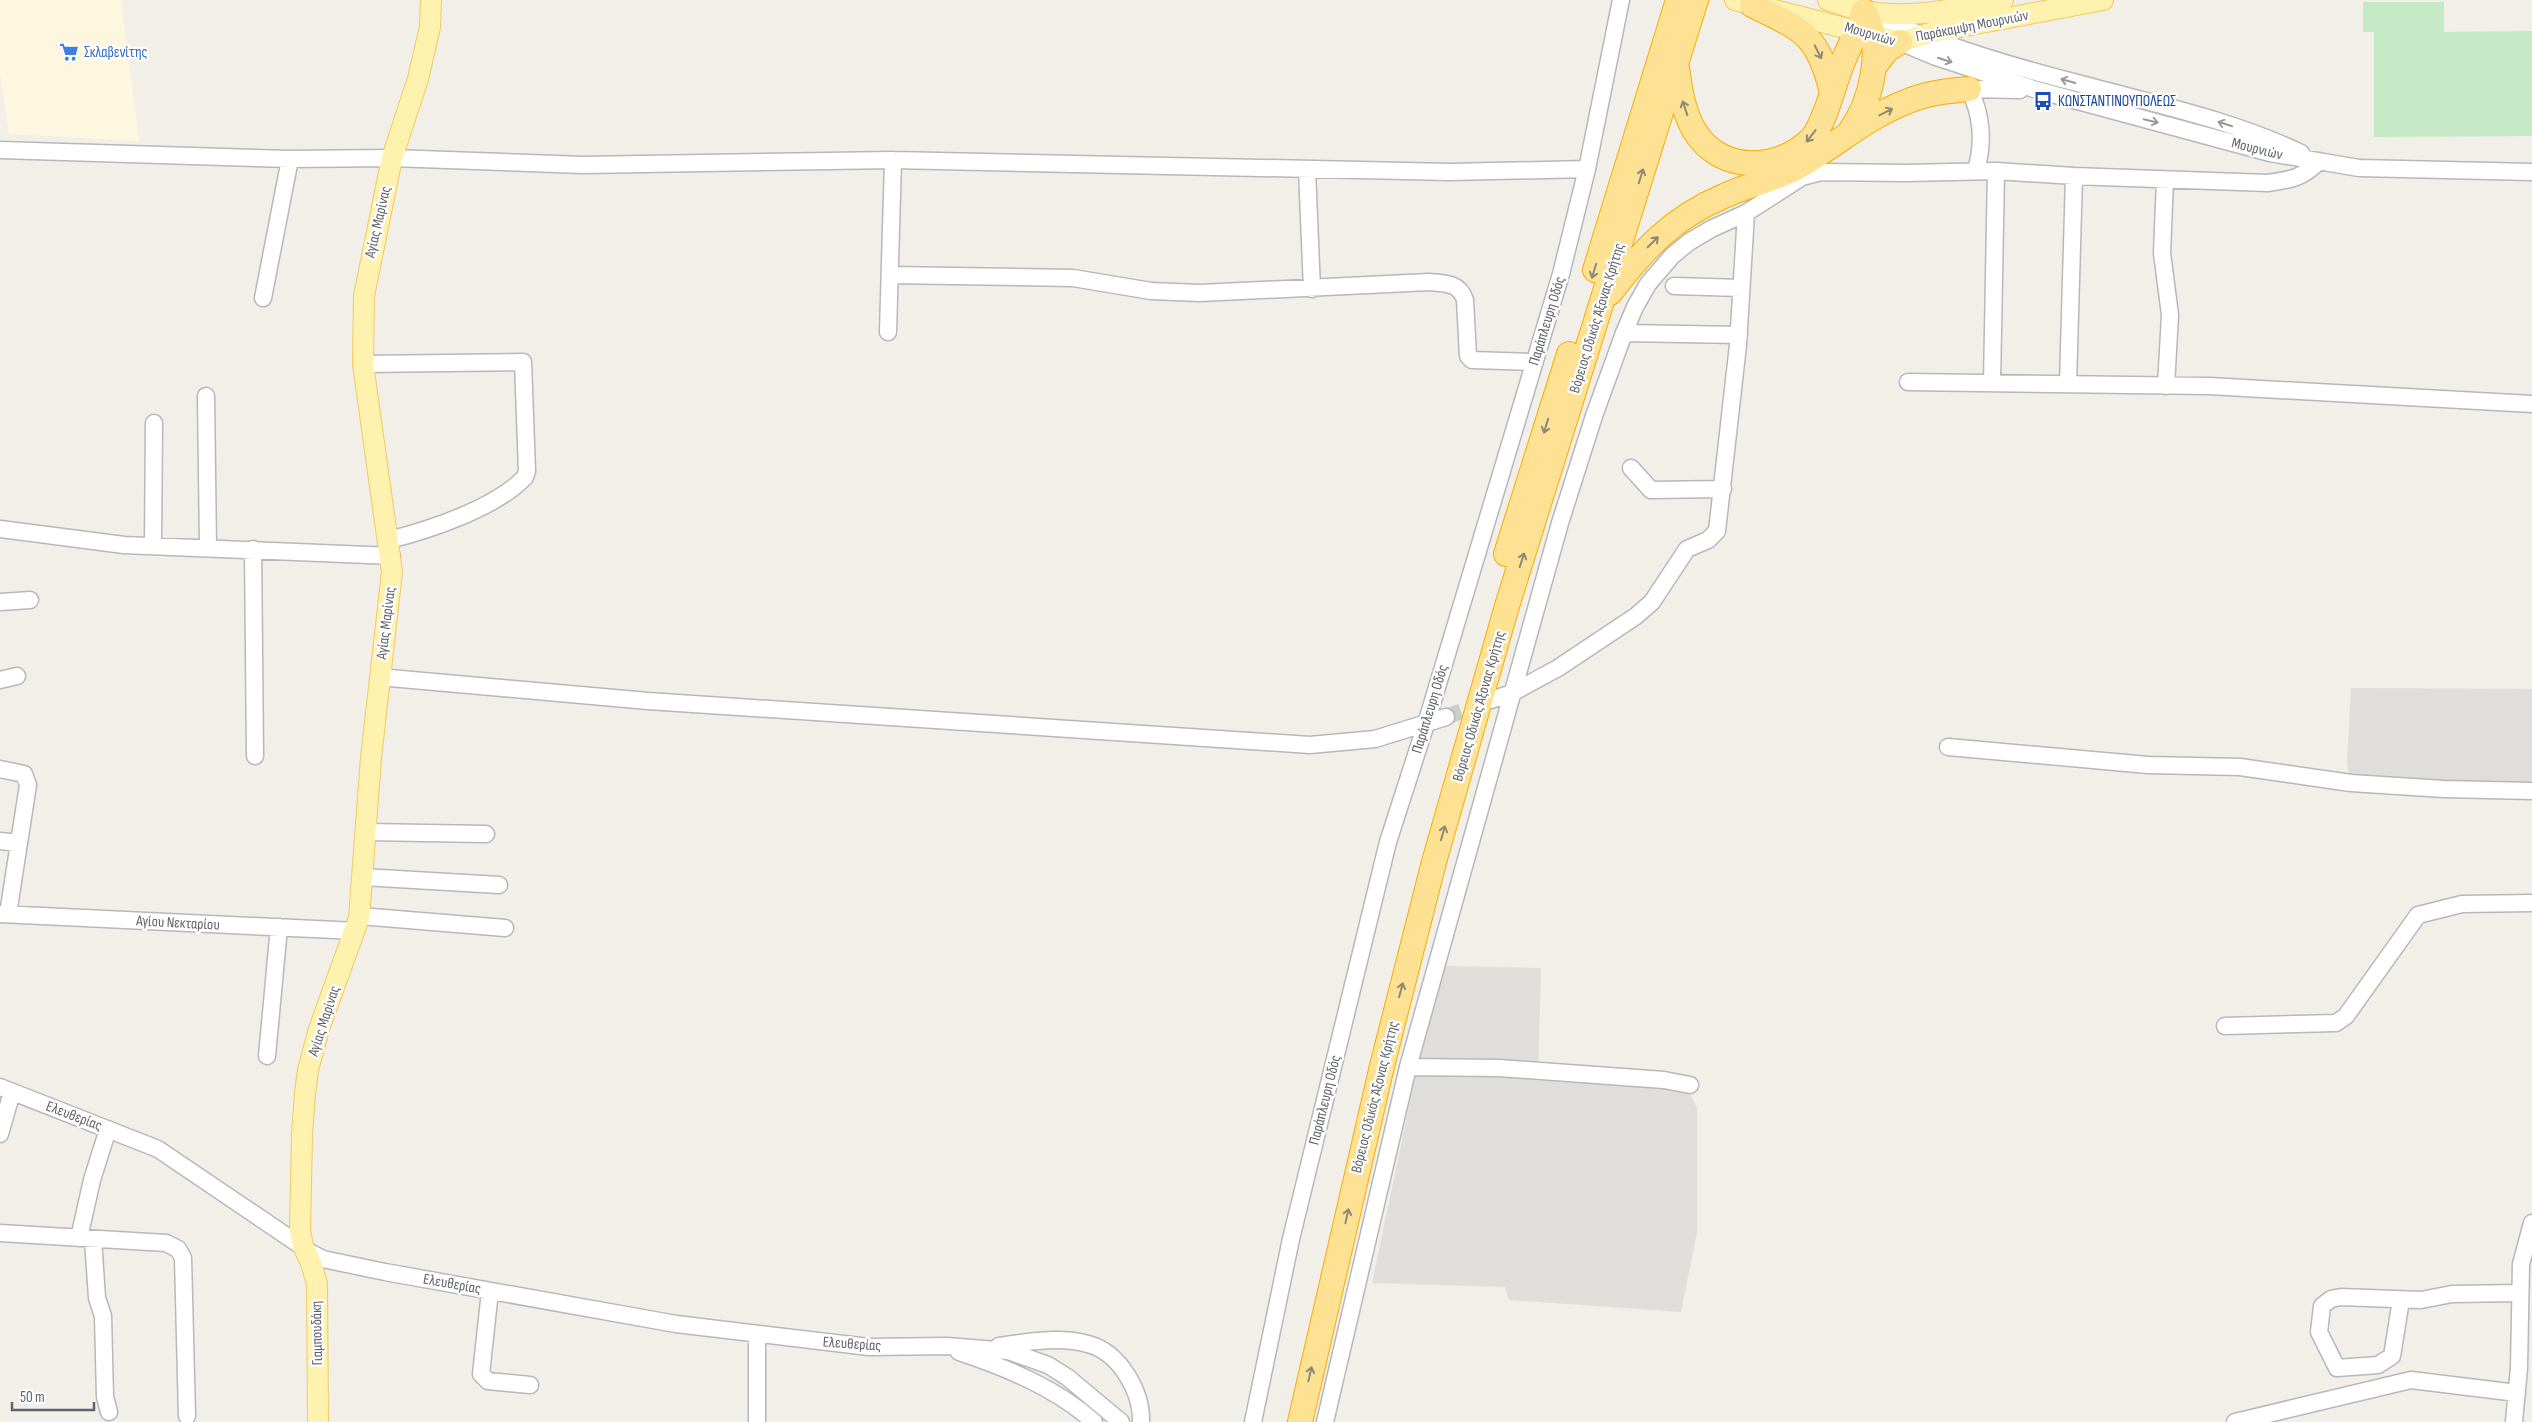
<svg xmlns="http://www.w3.org/2000/svg" width="2532" height="1422" font-family="'Sofia Sans Condensed',sans-serif">
	<style>
		.commercial { fill: #fef7e0 }
		.industrial { fill: #e0deda }
		.green { fill: #c5e8c5 }
		.lines { fill: none; stroke-linecap: round; stroke-linejoin: round }
		.minor-tunnel { stroke: #ccccc8; stroke-width: 16; stroke-dasharray: 16 8; stroke-linecap: butt }
		.minor-casing { stroke: #b5b8bc; stroke-width: 19 }
		.major-casing { stroke: #f2c960; stroke-width: 22 }
		.highway-casing { stroke: #f9ab00; stroke-width: 26 }
		.minor { stroke: #fff; stroke-width: 16 }
		.major { stroke: #fff2af; stroke-width: 20 }
		.highway { stroke: #fde293; stroke-width: 24 }
		.oneway { stroke: #8e8975 }
		.oneway2 { stroke: #979a9d }
		.labels { text-anchor: middle; dominant-baseline: central; stroke-width: 4.5; stroke-linejoin: round; paint-order: stroke }
		.street-label { font-size: 15px; fill: #5f6368; stroke: #fff }
		.shop-label { font-size: 15px; fill: #366cbe; stroke: #fff; text-anchor: start }
		.transit-label { font-size: 15px; fill: #164399; stroke: #fff; text-anchor: start }
	</style>
	<rect width="100%" height="100%" fill="#f1efe8"/>
	<path class="commercial" d="M0,0h121l18,141 -130,-7 -9,-60z"/>
	<path class="industrial" d="M2351,688l181,1v102l-181,-8 -4,-20z
		M1444,966l97,2 -3,112 142,8 11,8 6,12v124l-16,80 -172,-12 -4,-13 -133,-4 44,-210z"/>
	<path class="green" d="M2363,2h81v30l88,-1v105l-158,1v-105h-11z"/>
	<g class="lines">
		<path class="minor-tunnel" d="M1446,717l40,-15"/>
		<g class="minor-casing">
			<path id="minor" d="M1873,15c67,30 137,51 208,69 74,20 151,36 220,69
				M1900,42l36,15 101,33 233,63 89,15 173,4
				M0,150l290,9 102,-1 191,7 310,-5 557,12 137,-3
				M1307,170l5,119
				M1976,170c8,-27 6,-56 -7,-81l51,1
				M2165,180l-3,73 8,62 -4,71
				M890,275l183,3 78,13 49,2 229,-11c16,1 31,1 36,18l3,56 4,4 62,2
				M1674,286l67,2
				M263,298l27,-139
				M888,332l5,-172
				M1624,333l115,2
				M363,364l160,-2 4,109 -2,6c-29,31 -96,53 -136,63
				M1908,382l301,4 323,18
				M1992,383l4,-212
				M2068,384l6,-208
				M206,396l2,152
				M1631,468l20,22 72,-1
				M0,529l124,16 268,11
				M153,546l1,-123
				M253,549l2,207
				M0,602l30,-2
				M379,677l269,24 662,44 65,-6 71,-22
				M0,680l17,-4
				M1491,700l21,-7 46,-25 78,-52 16,-14 35,-53 21,-9 9,-9 21,-186 8,-132
				M1948,747l200,18 92,2 111,16 93,6 88,2
				M0,769l24,5 4,11 -20,129
				M366,832l120,2
				M0,841l19,2
				M363,877l136,8
				M0,914l356,17
				M360,916l145,12
				M2225,1026l111,-3 10,-7 72,-101 44,-11 70,-1
				M267,1056l12,-129
				M1408,1067l91,1 165,12 26,5
				M0,1087l158,62 155,105 10,5 62,13 291,52 193,23 78,-1 61,5 40,14 19,12 54,45
				M0,1134l12,-42
				M0,1233l166,10 12,6 5,9 4,158
				M79,1238l13,-58 16,-51
				M93,1239l4,59 6,18 2,81 4,15
				M490,1291l-9,83 7,7 42,4
				M2401,1300l-9,56 -14,9 -41,3 -18,-36 3,-26 9,-7 10,-2 80,3 31,-6 67,-1
				M999,1346c28,-4 61,-10 89,-2 31,8 54,47 53,78
				M959,1352c48,16 97,36 135,70
				M757,1422v-87
				M1253,1422l38,-183 97,-397 38,-118 135,-450 26,-105 34,-169
				M1325,1422l83,-355 152,-544 34,-107 30,-83 11,-26 13,-23 24,-28 17,-14 22,-13 35,-16 56,-36 19,-5 85,1 90,-2 78,5 193,7c22,-3 37,-5 52,-22
				M2235,1422l176,-42 106,13
				M2514,1422l5,-54 2,-104 11,-41"/>
		</g>
		<g class="major-casing">
			<path id="major" d="M1735,0l165,42 33,-10 170,-32
				M1828,0c12,4 25,9 37,11 45,9 94,-3 138,-11
				M318,1422l-1,-138 -6,-21 -8,-17 -3,-16 2,-95 3,-42 3,-23 11,-41 40,-111 12,-160 21,-186 -29,-208 1,-68 28,-138 26,-79 12,-52 1,-27"/>
		</g>
		<g class="highway-casing">
			<path id="highway" d="M1752,5c51,25 66,29 80,88
				M1874,67l13,-17 13,-8
				M1677,68c3,21 6,43 17,62 26,44 85,42 118,8 14,-16 23,-60 33,-81 6,-15 14,-29 19,-46
				M1849,133c23,-32 36,-86 15,-122
				M1595,270l83,-270
				M1610,293c34,-44 62,-75 114,-97 24,-11 52,-17 74,-29 37,-21 69,-50 108,-65 20,-9 41,-11 63,-13
				M1506,554l63,-200
				M1300,1422l82,-356 52,-204 73,-256 189,-606"/>
		</g>
		<use href="#minor" class="minor"/>
		<use href="#major" class="major"/>
		<use href="#highway" class="highway"/>
	</g>
	<defs><path id="oneway-shaft" d="M-6 0H5M1.5-3L5.5 0L1.5 3" fill="none" stroke-width="1.6" stroke-linecap="round" stroke-linejoin="round" transform="scale(1.25)"/></defs>
	<g class="oneway">
		<use href="#oneway-shaft" transform="translate(1818 52) rotate(63)"/>
		<use href="#oneway-shaft" transform="translate(1685 108) rotate(-108)"/>
		<use href="#oneway-shaft" transform="translate(1886 112) rotate(-27)"/>
		<use href="#oneway-shaft" transform="translate(1811 136) rotate(128)"/>
		<use href="#oneway-shaft" transform="translate(1641 176) rotate(-73)"/>
		<use href="#oneway-shaft" transform="translate(1653 242) rotate(-45)"/>
		<use href="#oneway-shaft" transform="translate(1594 271) rotate(107)"/>
		<use href="#oneway-shaft" transform="translate(1546 426) rotate(107)"/>
		<use href="#oneway-shaft" transform="translate(1522 560) rotate(-72)"/>
		<use href="#oneway-shaft" transform="translate(1443 833) rotate(-74)"/>
		<use href="#oneway-shaft" transform="translate(1401 990) rotate(-75)"/>
		<use href="#oneway-shaft" transform="translate(1347 1216) rotate(-77)"/>
		<use href="#oneway-shaft" transform="translate(1310 1374) rotate(-77)"/>
	</g>
	<g class="oneway2">
		<use href="#oneway-shaft" transform="translate(1945 60) rotate(18)"/>
		<use href="#oneway-shaft" transform="translate(2068 81) rotate(-164)"/>
		<use href="#oneway-shaft" transform="translate(2151 121) rotate(14)"/>
		<use href="#oneway-shaft" transform="translate(2225 124) rotate(-162)"/>
	</g>
	<defs>
		<g id="supermarket-bare" transform="scale(1.5)"><path d="M-6-5.5h2.5l.6 2H6L4.5 2H-2.5L-4.4-4H-6ZM-1.5 3.2a1.3 1.3 0 1 0 .1 0ZM3 3.2a1.3 1.3 0 1 0 .1 0Z" fill="#3f7fe0" stroke="#fff" stroke-width="2.5" paint-order="stroke"/></g>
		<g id="bus-bare" transform="scale(1.5)"><path d="M-5-6H5V4H4V6H2V4H-2V6H-4V4H-5ZM-3.5-4V0h7V-4ZM-3.5 1.2v1.5H-2V1.2ZM2 1.2v1.5H3.5V1.2Z" fill="#1a4fb4" stroke="#fff" stroke-width="2.5" paint-order="stroke"/></g>
	</defs>
	<g fill-rule="evenodd">
		<use href="#supermarket-bare" x="69" y="52"/>
		<use href="#bus-bare" x="2043" y="101"/>
	</g>
	<g class="labels">
		<g class="street-label">
			<text transform="translate(1972 26) rotate(-11)">Παράκαμψη Μουρνιών</text>
			<text transform="translate(1870 34) rotate(16)">Μουρνιών</text>
			<text transform="translate(2257 149) rotate(14)">Μουρνιών</text>
			<text transform="translate(378 222) rotate(-77)">Αγίας Μαρίνας</text>
			<text transform="translate(1597 318) rotate(-73)">Βόρειος Οδικός Άξονας Κρήτης</text>
			<text transform="translate(1547 321) rotate(-73)">Παράπλευρη Οδός</text>
			<text transform="translate(386 623) rotate(-83)">Αγίας Μαρίνας</text>
			<text transform="translate(1479 706) rotate(-74)">Βόρειος Οδικός Άξονας Κρήτης</text>
			<text transform="translate(1430 709) rotate(-73)">Παράπλευρη Οδός</text>
			<text transform="translate(178 923) rotate(3)">Αγίου Νεκταρίου</text>
			<text transform="translate(324 1021) rotate(-72)">Αγίας Μαρίνας</text>
			<text transform="translate(1375 1097) rotate(-76)">Βόρειος Οδικός Άξονας Κρήτης</text>
			<text transform="translate(1325 1100) rotate(-76)">Παράπλευρη Οδός</text>
			<text transform="translate(74 1116) rotate(21)">Ελευθερίας</text>
			<text transform="translate(452 1284) rotate(10)">Ελευθερίας</text>
			<text transform="translate(317 1333) rotate(-91)">Γιαμπουδάκη</text>
			<text transform="translate(852 1344) rotate(4)">Ελευθερίας</text>
		</g>
		<g class="shop-label">
			<text x="84" y="52">Σκλαβενίτης</text>
		</g>
		<g class="transit-label">
			<text x="2058" y="101">ΚΩΝΣΤΑΝΤΙΝΟΥΠΟΛΕΩΣ</text>
		</g>
	</g>
	<path d="M12 1402v8h82v-8" fill="none" stroke="#5f6368" stroke-width="2.5"/>
	<text x="20" y="1402" font-size="15" fill="#5f6368" stroke="#ffffff" stroke-width="4" paint-order="stroke">50 m</text>
</svg>
